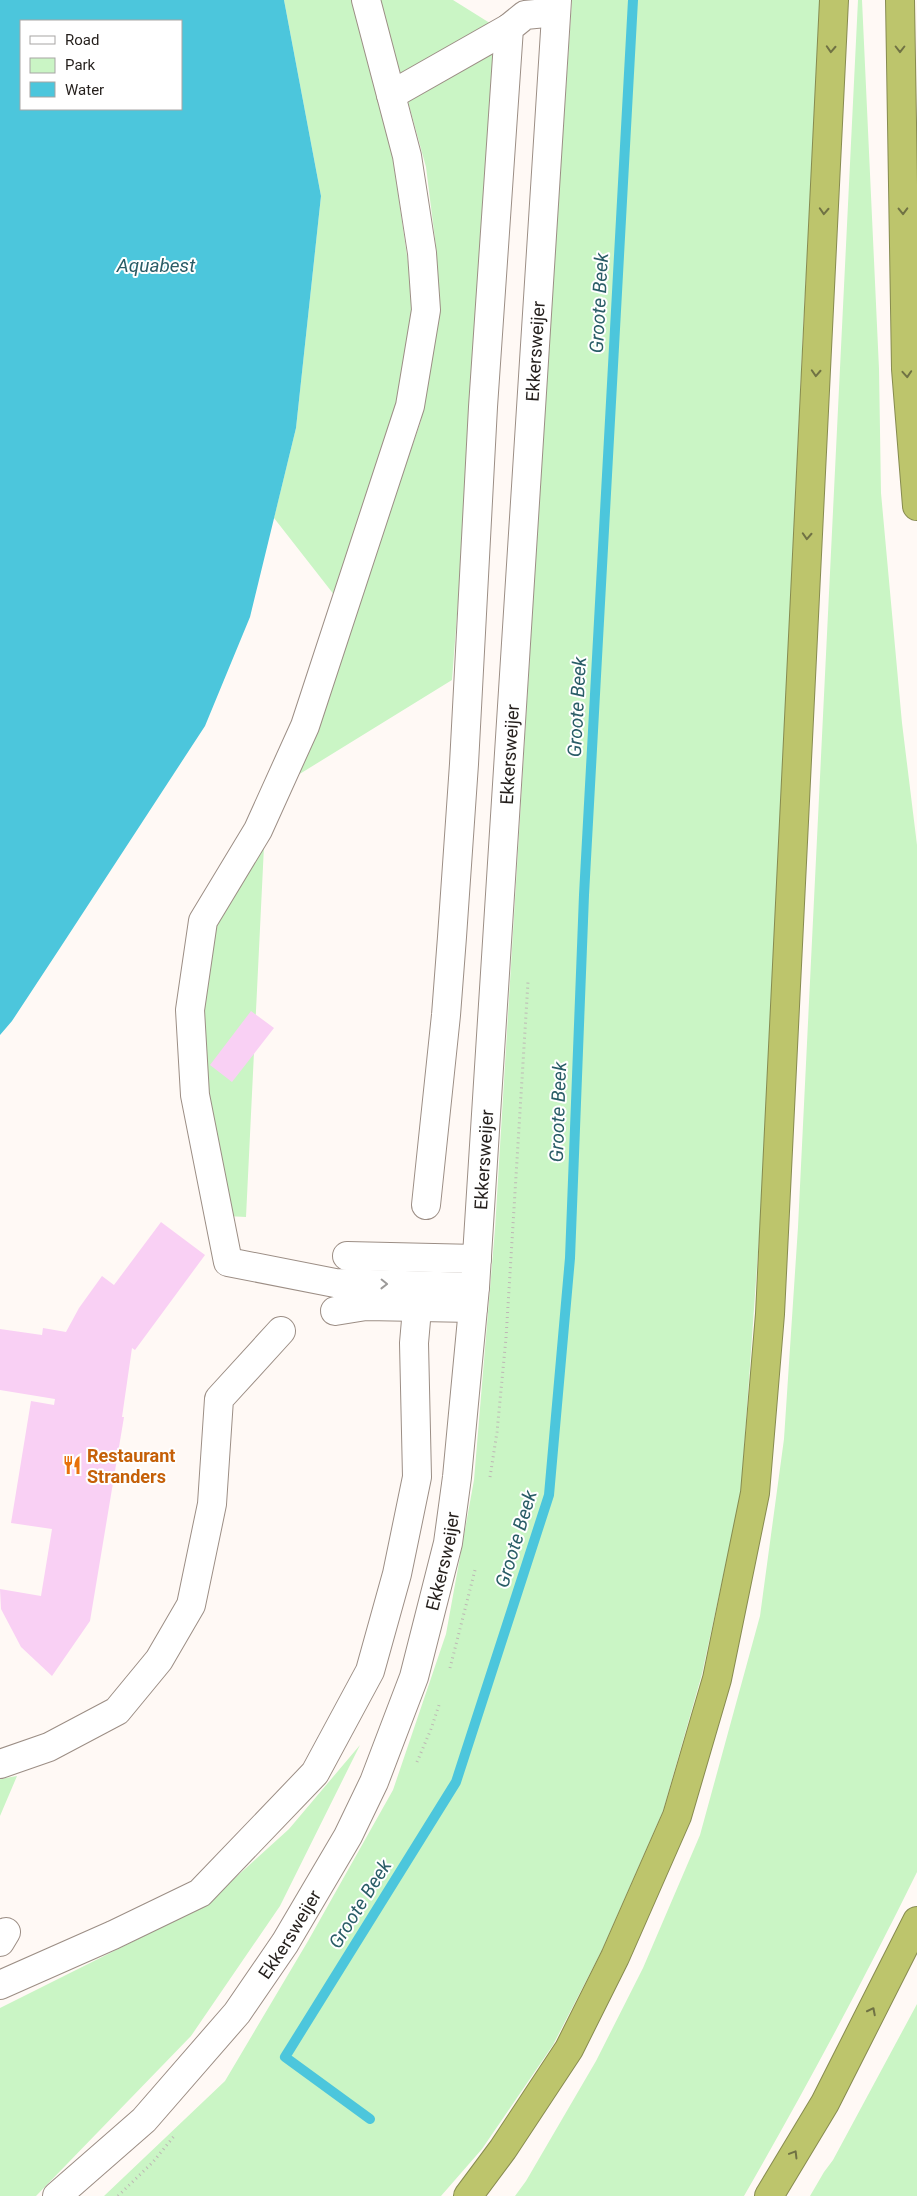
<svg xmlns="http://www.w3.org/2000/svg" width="917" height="2196" font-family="Roboto,sans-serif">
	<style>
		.green { fill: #caf5c5 }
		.water { fill: #4cc6dc; fill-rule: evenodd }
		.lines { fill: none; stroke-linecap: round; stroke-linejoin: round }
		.stream { stroke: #4cc6dc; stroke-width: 10 }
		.building { fill: #f9d0f4 }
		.minor-casing { stroke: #9c8e85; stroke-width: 30 }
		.highway-casing { stroke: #878b50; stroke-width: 30 }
		.path { stroke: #bdb7b4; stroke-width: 3; stroke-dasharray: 1 4; stroke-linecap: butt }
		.minor { stroke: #fff; stroke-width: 28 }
		.highway { stroke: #bdc56c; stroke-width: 28 }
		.oneway { stroke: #707244 }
		.oneway2 { stroke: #9c9a99 }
		.labels { text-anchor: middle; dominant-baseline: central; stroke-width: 4; stroke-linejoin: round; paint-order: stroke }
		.street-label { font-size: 18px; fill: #241f1c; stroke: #fff }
		.food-label { font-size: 18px; font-weight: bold; fill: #c56008; stroke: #fff; text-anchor: start }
		.water-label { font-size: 19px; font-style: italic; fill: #2a5d67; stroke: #fff }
	</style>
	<rect width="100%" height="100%" fill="#fff9f5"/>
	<path class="green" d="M284,0h68l40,153 22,150 -13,87 -66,206 -61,-78 22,-90 25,-232z
		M380,0h73l40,25 8,15 -49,640 -154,95 123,-354 14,-104 2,-62 -11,-88z
		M572,0h249l-18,329 -37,810 -25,354 -39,181 -39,137 -61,139 -49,95 -71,104 -41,47h-337l121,-115 83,-140 85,-151 53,-156 28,-154 21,-251 57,-939z
		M858,0h4l17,369 2,124 21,230 15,122v1027c-54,110 -112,218 -173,324h-229l11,-15 70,-120 47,-93 57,-133 60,-219 24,-177 14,-212z
		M264,846l-18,371 -20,-1 -20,-121 -5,-85 13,-84z
		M360,1745l-80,161 -89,130 -155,160h-36v-188l204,-102 85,-77z
		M17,1776l-17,40v-37z
		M917,2004v192h-107l14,-24 9,-12z"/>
	<path class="water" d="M0,0h284l37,196 -25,232 -46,189 -45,109 -143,219 -50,76 -12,14zM21,21h160v88h-160z"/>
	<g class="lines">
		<path class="stream" d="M370,2119l-85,-62 171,-275 93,-287 21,-237 14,-363 49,-895"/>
	</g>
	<path class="building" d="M251,1011l23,17 -42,54 -22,-17z
		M161,1222l44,33 -70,95 -3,-2 -10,69h2l-34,204 -38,55 -31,-29 -20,-38 -1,-20 41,7 11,-67 -41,-6 20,-122 23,4 1,-6 -55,-9v-61l42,6 1,-7 23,4 13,-24 23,-32 12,9z"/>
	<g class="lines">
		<g class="minor-casing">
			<g id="minor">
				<path d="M366,0l41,156 15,97 4,57 -16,96 -105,320 -47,104 -55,91 -13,89 5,85 33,167 107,21 140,4"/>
				<path d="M391,95l118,-67"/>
				<path d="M426,1205l20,-190 6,-78 12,-173 19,-357 26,-379 16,-13 31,-3"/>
				<path d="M347,1256l130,3"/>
				<path d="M335,1311l31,-5 107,2"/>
				<path d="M0,1764l49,-17 68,-36 42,-51 32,-55 21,-101 7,-105 62,-68"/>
				<path d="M0,1942l6,-10"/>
				<path d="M0,1985l113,-50 87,-42 115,-120 55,-102 27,-97 20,-97 -3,-134 5,-57"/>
				<path id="s1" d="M57,2196l87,-76 93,-107 48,-70 63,-107 26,-54 40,-105 34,-134 9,-66 18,-190 82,-1287"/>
			</g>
		</g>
		<g class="highway-casing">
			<path id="highway" d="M900,0l6,369 11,137
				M468,2196l35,-47 66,-100 46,-92 62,-141 40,-137 38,-186 15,-179 64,-1314
				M769,2196l56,-93 92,-182"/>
		</g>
		<path class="path" d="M490,1477l7,-45 9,-94 22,-356
			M450,1668l25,-98
			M417,1762l14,-33 9,-27
			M118,2196l35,-34 22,-27"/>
		<use href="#minor" class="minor"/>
		<use href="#highway" class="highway"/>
	</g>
	<defs><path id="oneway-chevron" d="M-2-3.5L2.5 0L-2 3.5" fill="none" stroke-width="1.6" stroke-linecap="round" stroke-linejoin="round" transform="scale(1.25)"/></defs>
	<g class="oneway">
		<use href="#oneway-chevron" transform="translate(831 49) rotate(93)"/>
		<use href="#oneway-chevron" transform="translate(900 49) rotate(90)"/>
		<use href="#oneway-chevron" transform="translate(824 211) rotate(93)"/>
		<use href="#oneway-chevron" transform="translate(903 211) rotate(89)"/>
		<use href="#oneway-chevron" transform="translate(816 373) rotate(93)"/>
		<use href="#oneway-chevron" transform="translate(907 374) rotate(86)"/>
		<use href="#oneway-chevron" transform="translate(807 536) rotate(93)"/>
		<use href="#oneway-chevron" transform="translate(872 2011) rotate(-63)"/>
		<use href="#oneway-chevron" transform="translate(794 2154) rotate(-59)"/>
	</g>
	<use class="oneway2" href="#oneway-chevron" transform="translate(384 1284) rotate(1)"/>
	<defs>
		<g id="restaurant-bare" transform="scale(1.5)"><path d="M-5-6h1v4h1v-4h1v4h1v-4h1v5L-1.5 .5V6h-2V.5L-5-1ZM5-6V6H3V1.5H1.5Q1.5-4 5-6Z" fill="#e8710a" stroke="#fff" stroke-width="2.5" paint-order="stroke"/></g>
	</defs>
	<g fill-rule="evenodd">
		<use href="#restaurant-bare" x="72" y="1465"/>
	</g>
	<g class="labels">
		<g class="street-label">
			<text stroke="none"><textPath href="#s1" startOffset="1972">Ekkersweijer</textPath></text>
			<text stroke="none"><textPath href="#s1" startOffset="1568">Ekkersweijer</textPath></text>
			<text stroke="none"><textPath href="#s1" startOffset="1162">Ekkersweijer</textPath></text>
			<text stroke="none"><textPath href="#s1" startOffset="758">Ekkersweijer</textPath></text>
			<text stroke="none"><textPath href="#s1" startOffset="352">Ekkersweijer</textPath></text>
		</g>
		<g class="food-label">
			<text x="87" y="1455">Restaurant<tspan x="87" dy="21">Stranders</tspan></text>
		</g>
		<g class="water-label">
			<text x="156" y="265">Aquabest</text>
			<text transform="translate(599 303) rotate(-87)">Groote Beek</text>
			<text transform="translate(577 707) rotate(-87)">Groote Beek</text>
			<text transform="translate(558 1112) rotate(-88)">Groote Beek</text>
			<text transform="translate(516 1539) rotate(-73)">Groote Beek</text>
			<text transform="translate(360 1904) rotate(-58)">Groote Beek</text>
		</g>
	</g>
	<rect x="20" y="20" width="162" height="90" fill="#ffffff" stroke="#a7a5a4"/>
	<rect x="30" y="36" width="25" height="8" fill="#ffffff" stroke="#a7a5a4"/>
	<text x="65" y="45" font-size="15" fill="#241f1c">Road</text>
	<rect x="30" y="58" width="25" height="15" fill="#caf5c5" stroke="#a7a5a4"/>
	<text x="65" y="70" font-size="15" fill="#241f1c">Park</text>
	<rect x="30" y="82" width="25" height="15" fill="#4cc6dc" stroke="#a7a5a4"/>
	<text x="65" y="95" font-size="15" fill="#241f1c">Water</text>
</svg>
